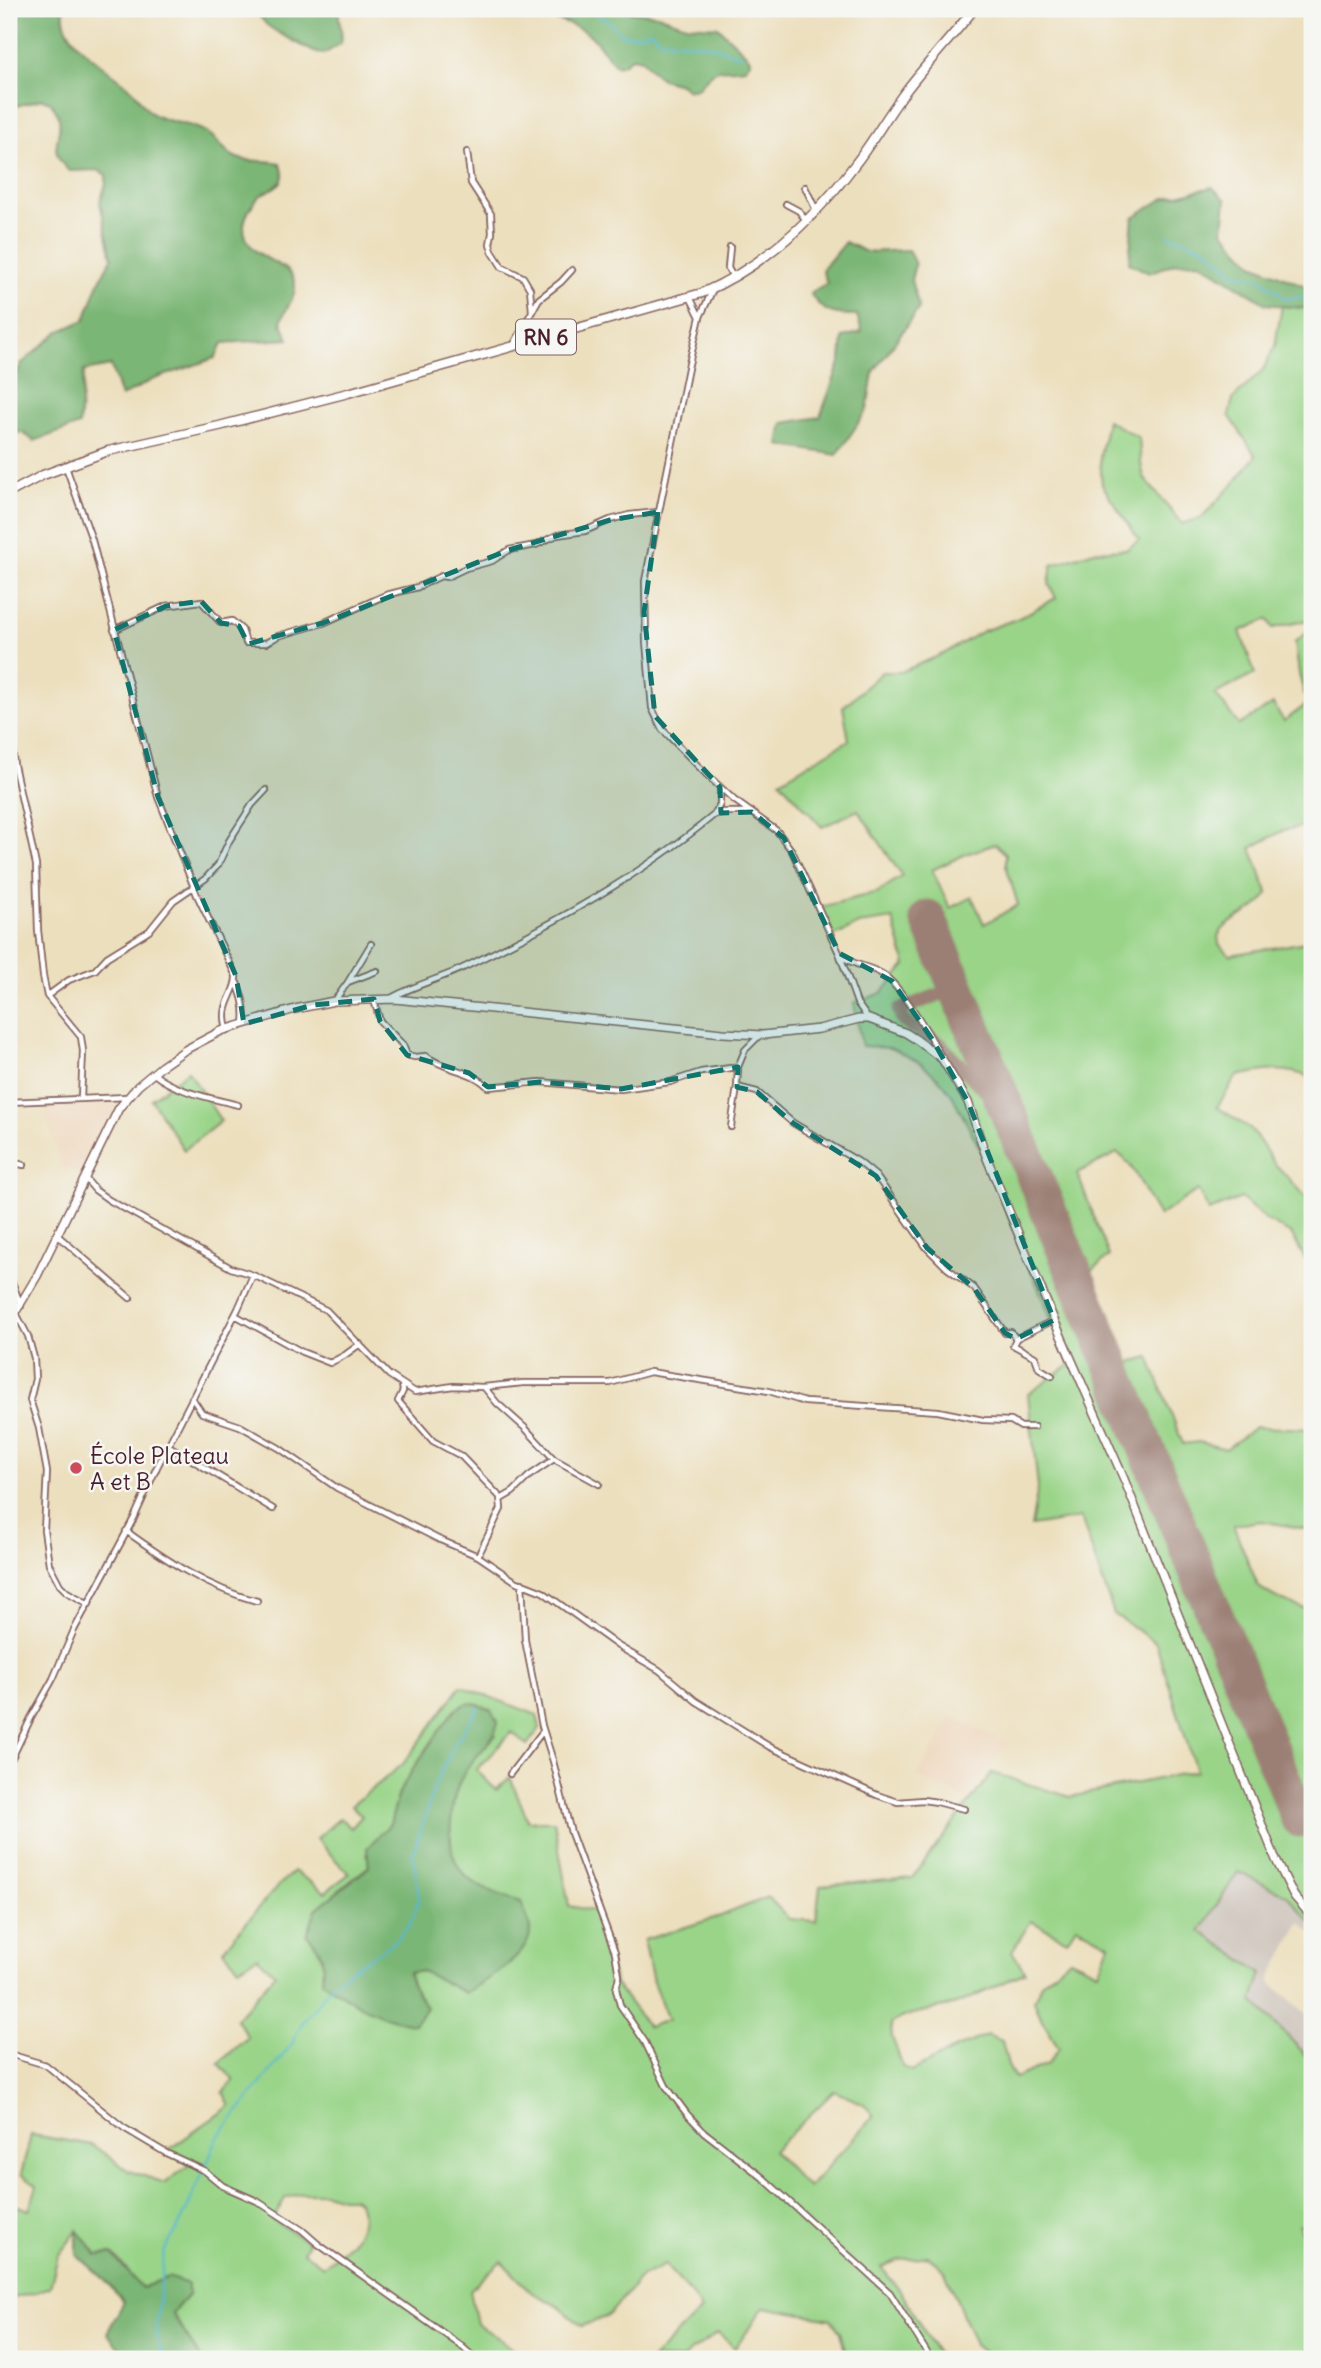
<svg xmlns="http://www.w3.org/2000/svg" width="1321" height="2368" font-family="Delius,sans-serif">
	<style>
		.built { fill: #eed6bb }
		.industrial { fill: #ccc2b9 }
		.green { fill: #99d488; stroke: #727a5a; stroke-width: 2; fill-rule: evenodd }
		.forest { fill: #7ab674; stroke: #626a50; stroke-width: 2 }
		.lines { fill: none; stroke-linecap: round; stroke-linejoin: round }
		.stream { stroke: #56b8d5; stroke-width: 2 }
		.taxiway { stroke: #9b7f74; stroke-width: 14 }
		.runway { stroke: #9b7f74; stroke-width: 37 }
		.minor-casing { stroke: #83625e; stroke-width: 8 }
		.secondary-casing { stroke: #83625e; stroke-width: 10 }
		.primary-casing { stroke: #83625e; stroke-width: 11 }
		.minor { stroke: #fff; stroke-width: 4.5 }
		.secondary { stroke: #fff; stroke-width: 7 }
		.primary { stroke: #fff; stroke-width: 8 }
		.marked { fill: #0f766e; fill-opacity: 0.2; stroke: #0f766e; stroke-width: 5; stroke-dasharray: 14 9; stroke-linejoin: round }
		.poi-dot { fill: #d1495b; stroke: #f6f6f2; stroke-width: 2.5 }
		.labels { text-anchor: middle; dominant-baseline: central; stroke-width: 5; stroke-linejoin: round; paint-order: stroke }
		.shield { fill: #f6f6f2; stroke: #7e6067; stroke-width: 2 }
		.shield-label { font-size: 21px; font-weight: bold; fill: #4a1f2b }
		.poi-label { font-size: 23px; fill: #4a1f2b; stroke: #f6f6f2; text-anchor: start }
	</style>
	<rect width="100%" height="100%" fill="#f6f6f2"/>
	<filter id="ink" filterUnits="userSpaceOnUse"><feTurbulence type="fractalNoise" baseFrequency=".0143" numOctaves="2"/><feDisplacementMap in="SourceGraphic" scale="14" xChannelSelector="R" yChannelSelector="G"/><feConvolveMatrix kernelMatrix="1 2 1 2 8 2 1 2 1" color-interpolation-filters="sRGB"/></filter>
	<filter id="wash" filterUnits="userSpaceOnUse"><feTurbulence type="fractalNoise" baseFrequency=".00686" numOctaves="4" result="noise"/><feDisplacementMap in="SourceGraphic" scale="28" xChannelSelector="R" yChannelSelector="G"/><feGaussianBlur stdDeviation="1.57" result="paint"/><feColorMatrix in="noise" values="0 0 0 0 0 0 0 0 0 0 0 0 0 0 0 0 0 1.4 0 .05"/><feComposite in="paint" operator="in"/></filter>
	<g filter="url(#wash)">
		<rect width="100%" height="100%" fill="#ecdfbd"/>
		<path class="built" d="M121,1099l-38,76 -21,-8 -19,-64z
			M951,1717l58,26 -44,55 -48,-21z"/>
		<path class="industrial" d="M1238,1872l49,23 25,28v10l-12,-11 -31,59 43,38v42l-60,-61 -52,-69z"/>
		<path class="green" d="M1282,306l30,3v319l-4,-8 -35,8 -5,-9 -28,12 15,43 -40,20 24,31 34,-21 11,17 23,-17 -8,-30 -4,-32 17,-13v196l-28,5 -33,18 17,45c-11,21 -38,22 -50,43l1,8 11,11 82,-14v137c-28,-12 -46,-8 -75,-2l-20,31 35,23 22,33 36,38 2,4v57l-3,3 -18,-31 -26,-15 -24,-21 -32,13 -11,-21 -39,26c-15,-21 -21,-49 -42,-63l-40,20 32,83 -22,19 41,88 21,-6 34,87 16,-2 27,7 29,-22 57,2v101l-51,-9 -28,4 25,61c16,13 35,19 54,25v312l-25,-28 -49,-23 -38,59 62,42 -9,28 59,60v161l-13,3 10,46h3v88h-320l-17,-14 -30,-74 -17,-15 -29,4 -18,7 20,25 39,67h-93l-7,-27 -9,-13 -67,-12 -29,41 -17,-15 -28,19 -6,7h-32l49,-49 -12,-19 -24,-26 -23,11 -34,40 -26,10 -24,-20 -27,-14 -30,-31 -31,29 7,34 26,17 22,18h-324l-29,-46 16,-18 -20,-18 -26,11 -29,-34 -16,1 -20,-24 -19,25 -8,31 -16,6 -25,6v-76l6,-18 14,5 8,-24 -16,-12 10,-39 61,10 37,26 36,12 26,-19 -24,-13 63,-45 -7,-14 11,-11 -15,-18 29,-26 -12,-18 39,-45 -18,-17 -18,11 -16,-18 52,-61 19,-18 31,21 24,-18 -33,-35 24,-21 11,10 11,-12 -11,-10 52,-42 58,-78 76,29 3,13 -13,17 -15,-13 -36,38 20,20 14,-13 18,44h26l15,85 26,5 20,73 33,43 20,-7 -15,-38 -9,-42 77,-24 47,-19 21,22 27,2 4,-35 92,-8 80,-105 78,24 126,-26 -40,-128 -42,-29 -33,-96 -50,8 7,-39 -10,-93 42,-29 -87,-211 -30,-57 -11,-15 -21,-19 -31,-15 -28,-2 -8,-43 28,-10 24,-28 -13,-46 -34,5 -26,13 -12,-30 57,-15 24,-16 -44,-66 -36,17 -42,-46 69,-41 -6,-33 39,-35h19l42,-18 40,-23 36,-13 37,-20 -7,-14 3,-19 42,-14 33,-2 12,-9 -37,-55 -2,-28 7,-37 32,18 2,26 3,14 38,46 19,-6 34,-36 21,-26 -27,-41 4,-16 30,-29 12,-24zM995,844l11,10v11l12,40 -34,19 -12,-27 -22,11 -18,-38 34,-16zM455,1709l41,26c-11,12 -23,23 -32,37 -14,22 -22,77 -5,98 15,18 41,25 62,32l-83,76 -16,-7 -14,2 6,16 12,19 -59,-1 -22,-9 -21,-36 -5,-15 -3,-38 53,-43 -2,-18 23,-24 9,-31 14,-24zM1031,1921l36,19 9,-14 33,18 -11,28 -28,-13 -29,24 -7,18 8,19 17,28 -11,16 -33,14 -7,-12 -6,-25 -15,-6 -35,15 -40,21 -9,-4 -11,-30 -1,-13c19,-14 46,-13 68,-21 22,-9 44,-20 66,-31l-13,-21zM834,2091l30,13 10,12 -66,72 -35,-37zM302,2193h24l15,5h12l6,3c11,32 -13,47 -36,65l-20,-14 5,-10 -35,-22 12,-22z
			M188,1071l33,50 -37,29 -33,-51z"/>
		<path class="forest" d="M9,9h55c-6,34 48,60 69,82 8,8 11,18 21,24 17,9 40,8 55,19 11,7 16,20 28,24 14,5 29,1 43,5 9,20 -2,22 -17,31 -9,5 -18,21 -19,31 -1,39 52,33 51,62 0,12 -11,23 -14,35l8,17 -66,4 -8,15 -63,22 -31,17 -10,-31 -27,5 -5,54 -45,16 -12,-9 -13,3v-43l12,-28 37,-32 27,-12 14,-38 13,-24 -12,-56 6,-18v-9l-8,-5 -29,1c-24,-23 -6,-31 -10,-53 -1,-5 -6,-11 -8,-16l-9,-3 -33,9z
			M253,9h86c-2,11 5,22 2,34l-17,11 -10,-2 -37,-20 -10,-7z
			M507,9h103l48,6 28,10 32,2 28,27 5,7 -6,7c-26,4 -28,-5 -47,20l-10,2 -8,-6 -18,-5 -8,-6 -12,-14 -10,-2 -7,6 -8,3c-11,-9 -16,-21 -26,-30 -18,-16 -60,-21 -84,-27z
			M1212,187l14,13 -3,31 30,33 52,22 7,-1v24l-46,-5 -66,-42 -25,1 -26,10 -20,-10 4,-46 32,-19z
			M845,242l21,10 42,-2 7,14 -4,16 8,28 -46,65 -6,37 -30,45 -58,-10 4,-22 37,-6 21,-57 2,-23 19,-5 -5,-17c-23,0 -34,-1 -47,-22l17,-10 -5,-13z
			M475,1703l16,7 7,11c-4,24 -24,33 -35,54 -8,14 -11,31 -12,47 -5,55 24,65 70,80 3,8 8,18 9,27 2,27 -45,51 -65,64l-43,-22 -14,2 6,16 13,19 -13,16c-33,-4 -65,-23 -92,-43 2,-23 1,-30 -15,-46l9,-26 53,-42 -2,-19 23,-24 9,-31 14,-24 29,-42 14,-18 9,-5z
			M77,2230l20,25 15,-1 30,34 26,-11 20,7v11l-16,18 29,46h-84l6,-6 -16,-20 17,-31 -22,-25 -25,-22z"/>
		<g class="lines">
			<path class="stream" d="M536,9l17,7 40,-4 15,9 14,14h13l16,-4 10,9 48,5 33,11
				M1168,235l38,13 28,25 27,6 25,20 26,-4
				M163,2359l-7,-28 8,-79 19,-34 35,-81 74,-93 8,-18 31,-40 21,-17 38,-24 20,-20 9,-26 -6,-45 23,-72 17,-35 26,-40"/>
			<path class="taxiway" d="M956,988l-57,22 4,11 38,24 68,71"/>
			<path class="runway" d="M928,918l371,901"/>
		</g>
	</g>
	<g filter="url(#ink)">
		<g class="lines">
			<g class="minor-casing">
				<path id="minor" d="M467,152l4,31 20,31 1,19 -2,11 2,7 10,16 21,10 7,12 2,22
					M805,187l11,23
					M786,204l13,7 6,8
					M730,247l-2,21 5,9
					M713,289l-13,28 -12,51 -43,213 1,61 6,66 10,21 44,45 28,26 43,31 15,20 47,102 18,50 10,14
					M690,297l10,20
					M514,344l25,-45 22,-17 11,-12
					M66,467l26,73 66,257 39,98 39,81c1,18 -17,27 -9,53
					M114,630l52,-24 35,-5 20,22 11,-2 10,9 4,13h20l12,-7 45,-13 63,-28 32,-8 23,-11 6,1 19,-9 26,-7 17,-11 27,-5 21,-10 28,-4 25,-11 19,-5 29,-3
					M9,723l5,42 22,100 2,65 5,46 4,20 34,41 2,14 -2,47
					M714,815l9,-3h28
					M371,944l-23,38 29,-11
					M842,956c11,10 28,10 40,18 18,11 48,61 58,81
					M237,983c6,15 9,25 7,41
					M47,996l22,-16 26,-10 12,-13 42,-26 24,-30 32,-22 13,-14 11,-24 23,-36 14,-15
					M393,997c24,-13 50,-19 74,-31 86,-42 173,-90 247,-151l6,-11v-17
					M335,1000l13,-18
					M374,1000l6,21 23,24 4,10 8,2 11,-1c20,15 45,13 62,31l52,-5 81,7 49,-7 31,-10 37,-5
					M154,1074c22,18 57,24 84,31
					M737,1087l20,5 36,31 66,39 17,14 51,72 20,20 27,20 31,45 6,-1 5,7 -3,6 22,12 4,11 13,8
					M9,1102l118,-5
					M731,1127l6,-40 1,-20 7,-17 15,-15
					M9,1162l15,3
					M85,1178l10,12 14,10 122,68 22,7 73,35 63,65 26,17 38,-6 31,1 39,-4h87l40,-11 119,19 36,11 133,9 45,9 28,1 10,6h13
					M57,1235l73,63
					M9,1274l12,32
					M16,1313l12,23 6,22 1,21 -5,21 9,28 8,44 -3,58 5,34 11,21 7,7 22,12
					M235,1315l67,37 28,11 15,-8 15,-11
					M1017,1338l37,-18
					M402,1385l1,6 -5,10 35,40 28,15 39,41 1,12 -23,47
					M484,1387l13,16 28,25 29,31 45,25
					M192,1398l10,15 38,13 39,22 58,40 101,51 40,17 37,25 28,11 75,54 41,24 37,31 74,46 107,48 21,7 25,-2 14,2 27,7
					M169,1446l104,63
					M501,1499l12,-7 16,-16 25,-17
					M126,1531c40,29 83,58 131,70
					M522,1583l3,57 17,86 11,35 18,72 44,119 4,24 -3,13 4,16 25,37 21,44 21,28 17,18 58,45 128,116 41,66
					M9,1764l22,-46 22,-39 21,-49 60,-112 23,-51 81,-158 15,-34
					M510,1774l33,-43
					M9,2054l37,11 78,63 42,25 39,18 18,15 34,15 45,29 16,14 142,101 16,14"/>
			</g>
			<g class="secondary-casing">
				<path id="secondary" d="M9,1323l28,-47 82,-168 19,-22 24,-20 23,-16 36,-19 74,-22 39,-8 61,-2 328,34 40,2 56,-6 40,-10h10l37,14 11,7 25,19 26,43 18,54 68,164 70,159 152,381 18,36 18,21"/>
			</g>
			<g class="primary-casing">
				<path id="primary" d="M9,493l34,-18 65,-24 111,-25 129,-33 354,-100c62,-27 114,-76 154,-130 18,-23 32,-49 49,-71 22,-29 47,-55 69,-83"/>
			</g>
			<use href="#minor" class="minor"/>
			<use href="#secondary" class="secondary"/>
			<use href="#primary" class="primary"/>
		</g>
	</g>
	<path class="marked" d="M658,512l-14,100 11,104 65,71 1,26 31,-1 32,26 55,115 53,28 40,58 36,63 86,218 -38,19 -11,-6 -31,-45 -47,-40 -51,-72 -83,-53 -36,-31 -20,-5 1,-20 -117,22 -81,-7 -52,5 -19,-14 -62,-18 -27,-34 -6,-22 -61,6 -69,19 -8,-48 -78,-179 -44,-167 52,-24 35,-5 20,22 18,3 9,18 75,-21 186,-73 101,-30z"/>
	<circle class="poi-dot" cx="76" cy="1468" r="7"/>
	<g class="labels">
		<rect class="shield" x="516" y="319.5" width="60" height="35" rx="5"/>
		<g class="shield-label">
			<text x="546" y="337">RN 6</text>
		</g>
		<g class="poi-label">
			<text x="90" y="1455">École Plateau<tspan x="90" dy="26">A et B</tspan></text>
		</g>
	</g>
	<rect width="1321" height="2368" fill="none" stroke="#f6f6f2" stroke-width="35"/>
</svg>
